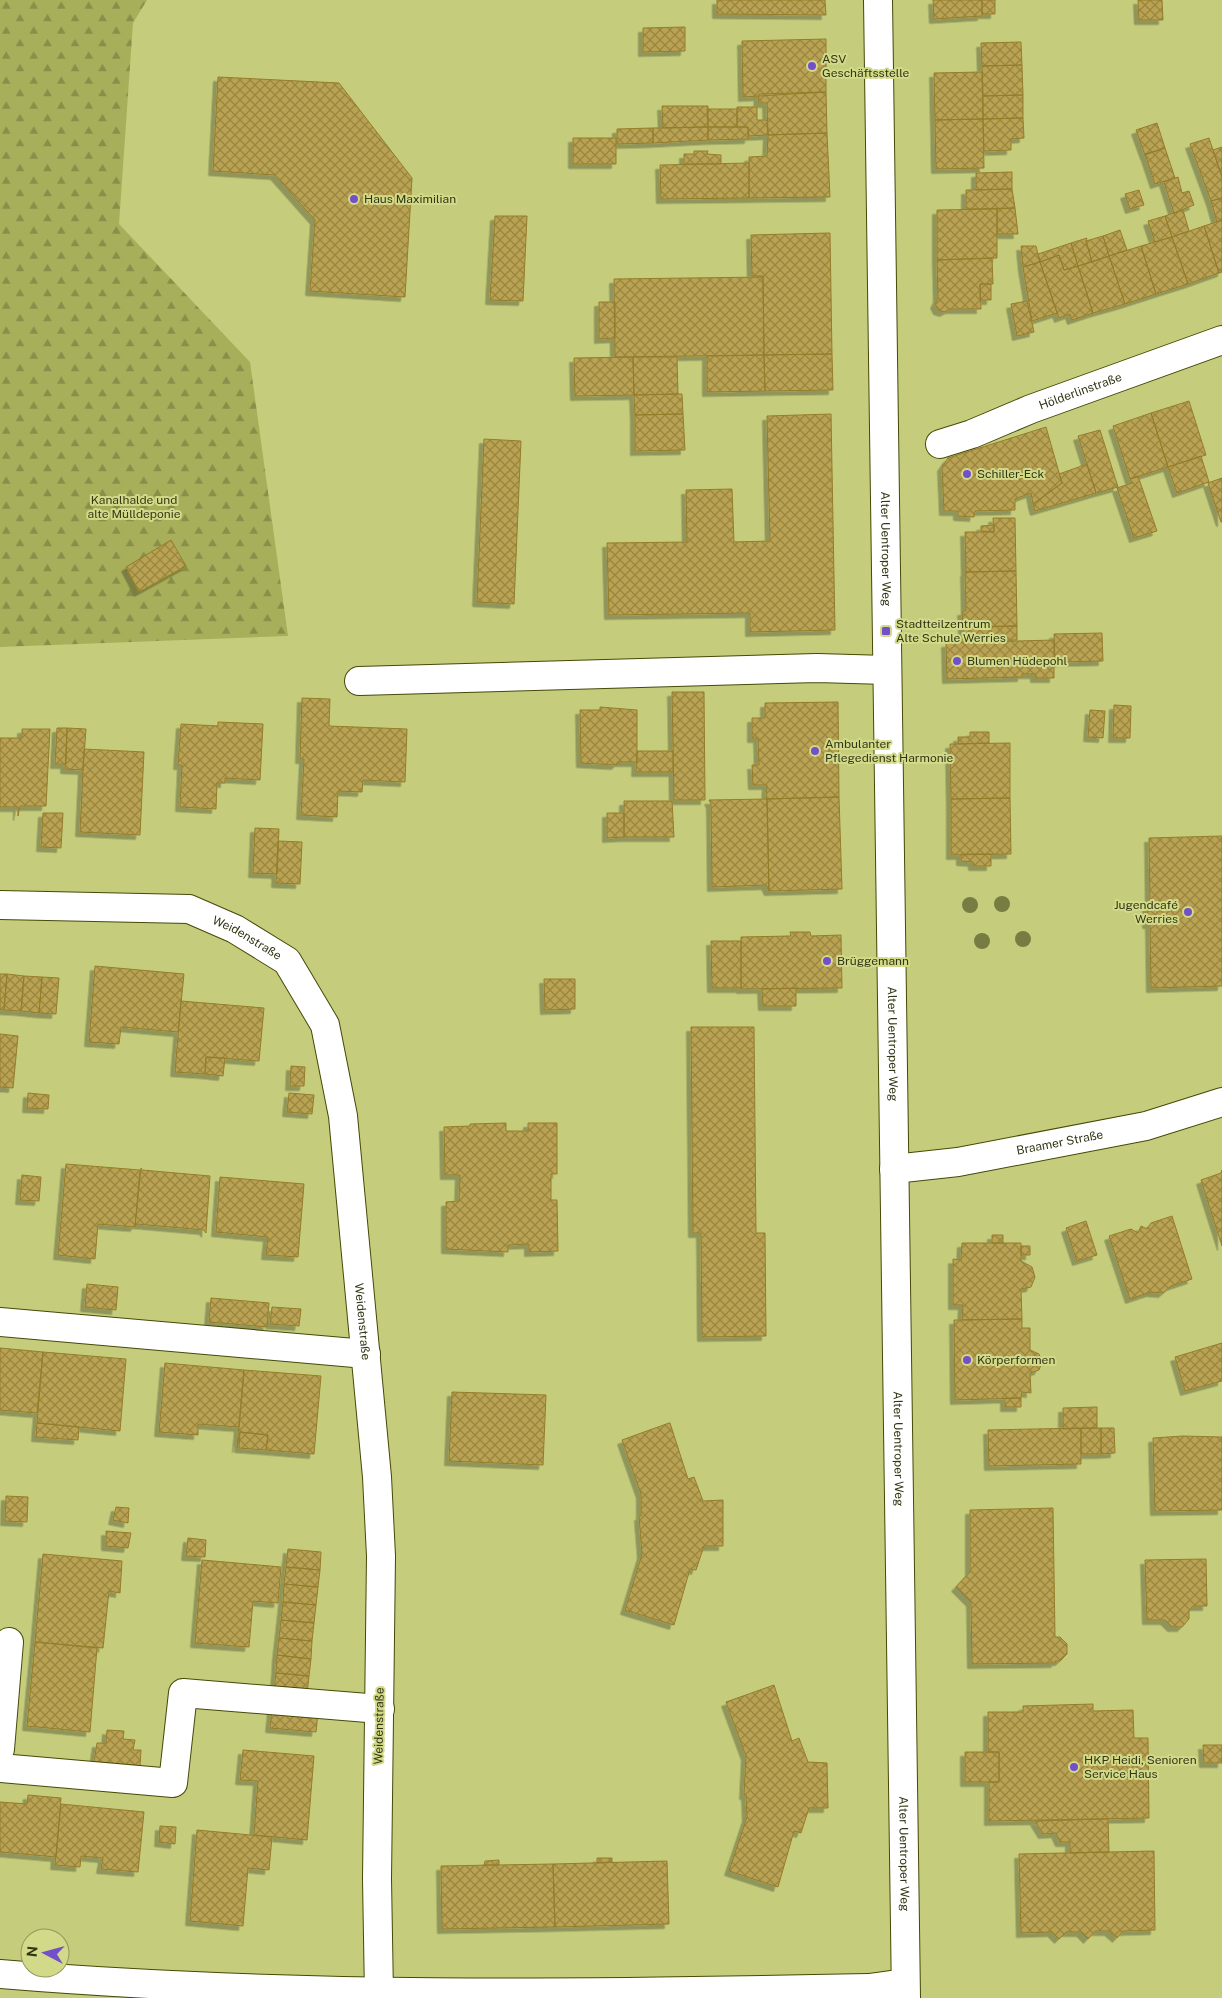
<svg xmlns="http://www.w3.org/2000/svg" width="1222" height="1998" font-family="'Public Sans',sans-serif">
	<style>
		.forest { fill: url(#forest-firs) }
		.building { fill: url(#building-cross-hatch); stroke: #947d2a; filter: url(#shadow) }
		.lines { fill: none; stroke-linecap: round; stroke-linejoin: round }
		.minor-casing { stroke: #464907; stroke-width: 30 }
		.minor { stroke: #fff; stroke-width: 28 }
		.tree { fill: #777c43 }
		.poi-dot { fill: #734fc9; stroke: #d2da89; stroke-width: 2 }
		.labels { text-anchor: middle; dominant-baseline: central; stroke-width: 4; stroke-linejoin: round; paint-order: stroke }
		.poi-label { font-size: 12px; fill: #333615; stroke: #d2da89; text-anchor: start }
		.street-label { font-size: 12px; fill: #333615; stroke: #d2da89 }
		.park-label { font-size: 12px; fill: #373a15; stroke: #d2da89 }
	</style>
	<defs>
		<pattern id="forest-firs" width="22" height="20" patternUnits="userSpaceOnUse" patternTransform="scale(1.25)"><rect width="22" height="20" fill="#a8af5a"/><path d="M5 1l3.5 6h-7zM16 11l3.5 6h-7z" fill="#898f49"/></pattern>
		<pattern id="building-cross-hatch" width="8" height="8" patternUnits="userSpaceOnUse" patternTransform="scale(1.25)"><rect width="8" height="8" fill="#baa252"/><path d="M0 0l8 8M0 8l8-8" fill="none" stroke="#988543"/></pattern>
		<filter id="shadow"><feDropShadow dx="-4.5" dy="4.5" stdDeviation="0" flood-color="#0004"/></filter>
	</defs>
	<rect width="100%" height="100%" fill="#c5cd7c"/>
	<path class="forest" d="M0,0h147l-14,23 -14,201 131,138 38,274 -288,11z"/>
	<path class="building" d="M717,0h108l1,15 -109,-1z
		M933,0h49v16l-48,3z
		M982,0h13v14h-13z
		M1138,0h24l1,20h-24z
		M685,27v24l-42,1v-24z
		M826,39v53l-83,5 -1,-56z
		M1021,42l1,23 -40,1 -1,-23z
		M1022,65l1,30 -40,1 -1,-30z
		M982,72l1,47 -48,1 -1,-47z
		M218,77l121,6 73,95 -7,119 -95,-6 5,-71 -40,-45 -62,-4z
		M826,92l1,41 -59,2 -1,-32h-9l1,-9z
		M1023,95v23l-40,1v-23z
		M662,106h46v21l-45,1z
		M737,107h20v13h10l1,15 -20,1v-9h-11z
		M707,109h30v18h-29z
		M1023,118l1,20 -13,1v11l-27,1 -1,-32z
		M983,119l1,49 -48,1 -1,-49z
		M1157,123l8,25 -20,7 -9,-25z
		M708,127v13l-55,3v-15z
		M708,127h40l1,12 -41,1z
		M653,128v15l-36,1v-15z
		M827,133l3,64 -81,1v-41l18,-1 1,-21z
		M573,138h43v26h-43z
		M1209,138l13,39v21l-11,3 -21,-57z
		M1222,147v30l-9,-27z
		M1165,148l10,30 -20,6 -10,-30z
		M694,151h14l-1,3 14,1v9h-37v-10h10z
		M749,163v35l-88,1 -1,-34z
		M1012,172v17l-36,1v-17z
		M1178,177l4,16 7,-2 5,14 -20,8 -10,-31z
		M1012,189l3,19 -49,1v-19z
		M1139,190l5,15 -14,4 -5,-15z
		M1222,198v22l-5,2 -6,-21z
		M1015,208l3,26h-21v-25z
		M997,209v49l-60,2v-50z
		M1183,210l6,21 -17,6 -7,-21z
		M495,216h32l-4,85 -33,-1z
		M1165,216l7,21 -17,5 -7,-21z
		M1222,220v52l-3,1 -15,-47z
		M1204,226l15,47 -31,11 -16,-47z
		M1120,230l7,20 -18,6 -6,-20z
		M830,233l2,121 -68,1 -1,-79h-11l-1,-41z
		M1103,236l6,20 -17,6 -6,-21z
		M1172,237l16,47 -32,10 -15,-48z
		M1087,238l-1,3 6,21 -14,4 -7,-23z
		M1071,243l7,23 -14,4 -5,-15 -19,7 -2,-8z
		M1021,246h15l4,16 -17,5z
		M1141,246l15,48 -31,10 -16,-48z
		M1059,255l5,15 14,-4 15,47 -21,7 -2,-6 -11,4 -19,-56z
		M1109,256l16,48 -32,9 -15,-47z
		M992,258l1,26h-13l1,25h-31l-6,3 -6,-2 -3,-6 3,-6 -1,-38z
		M1040,262l17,51 -25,8 -9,-54z
		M763,277l1,78 -149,2 -1,-78z
		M980,284h11v16h-11z
		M1027,301l7,31 -17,4 -6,-32z
		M599,302h16v36l-16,1z
		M832,354l1,36 -68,1 -1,-36z
		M764,355l1,36 -58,1v-36z
		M633,357h44l1,37 -44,1z
		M633,357l1,38 -59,1 -1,-38z
		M682,394l1,20 -48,1 -1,-20z
		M1189,401l17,54 -38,12 -17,-54z
		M1151,413l17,54 -38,12 -17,-53z
		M683,414l2,36 -50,1v-36z
		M831,414l4,216 -85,2v-19l-141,2 -2,-72 80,-1 -1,-52 46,-1 2,53 36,-1 -3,-125z
		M1046,427l16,56 -29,21 -2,-11 -16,6v11l-40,1 -1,6 -16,-1v-5h-14l-2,-44 6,-9z
		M1100,430l18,57 -22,6 -18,-57z
		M484,439l37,2 -7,163 -37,-2z
		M1201,456l8,26 -32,11 -9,-26z
		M1087,464l9,29 -61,18 -2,-7 29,-21 -3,-9z
		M1138,476l19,55 -23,7 -17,-50 15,-5 -2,-4z
		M1222,478v44h-1l-13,-39z
		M993,518h22l1,53 -50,1 -1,-40h29z
		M994,525v7l-13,-1v-5z
		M171,540l15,26 -47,26 -13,-25z
		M1016,571l1,55 -54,1 -1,-16h4l-1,-39z
		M1017,626v14l-54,1v-14z
		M1102,633l1,28 -48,1 -1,-28z
		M1054,640v38h-19v-4h-13v3l-75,2 -1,-36z
		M672,692h32l1,108h-31z
		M302,698l28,1 -1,27 78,3 -2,53 -42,-2 -1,12 -24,-1 -1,26 -36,-2 3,-56h-4z
		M838,702l1,95 -73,2 1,-14h-14l-1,-20h7l-1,-27h-6v-20h13v-15z
		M1114,705l17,1 -1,32h-17z
		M600,707l37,3v52h-18l-3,3 -35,-2 -1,-53h20z
		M1090,710l15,1 -2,27 -15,-1z
		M218,722l45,2 -3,56 -35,-2v5h-8l-1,26 -36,-2 2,-42h-4l3,-41 37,2z
		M57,728h10l-1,36h-11z
		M67,728l19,1 -3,41 -18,-1z
		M22,729h28l-4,77h-26l-2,10v-9h-18v-69h22z
		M970,732h19v11l-31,1v-7h12z
		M1010,743v55l-59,1 -1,-55z
		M84,749l60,3 -4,83 -60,-3z
		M637,751h36v21h-37z
		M839,797l3,92 -73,2 -2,-92z
		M1010,798l1,56 -60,1v-56z
		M767,799l2,92 -3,-6 -54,2 -1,-83 -2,-4z
		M624,801h48l2,36h-50z
		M43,813h20l-2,35 -20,-1z
		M607,813h17v24l-17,1z
		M255,828l24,1 -2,45 -24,-1z
		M1222,836v150l-71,2 -1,-64h-3v-22h3l-1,-64z
		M278,841l24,1 -2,42 -24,-1z
		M961,854h30v12h-18v-4l-12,-1z
		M790,932h20l1,4 30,-1 1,53 -101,1v-52l50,-1z
		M711,941h30v47h-29z
		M95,966l89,8 -6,58 -57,-5 -2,17 -30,-2z
		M0,974h7l-3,36 -4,-1z
		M7,974l17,2 -3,35 -17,-1z
		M24,976l18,1 -3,36 -18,-2z
		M42,977l17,1 -3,36 -17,-1z
		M544,979h31v30l-30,1z
		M796,988v18h-33l-1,-17z
		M181,1001l83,7 -5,53 -53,-4 -1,17 -30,-2z
		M691,1027h63l2,206h9l1,103 -64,1 -1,-104h-8z
		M0,1034l18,2 -5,52 -13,-1z
		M206,1057l19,1 -2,18 -18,-2z
		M291,1066l14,1 -1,19h-14z
		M28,1093l21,2 -1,14 -21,-1z
		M289,1093l25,2 -2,19 -25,-2z
		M506,1123v8h22v-8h29v51h-6v26h6l1,51 -29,1v-8l-21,1v7l-62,-3v-47l13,-1 1,-26h-15l-1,-48 26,-1v-2z
		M66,1164l74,6 -5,57 -37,-3 -3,35 -37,-4z
		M141,1168l1,2 68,6 -4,57 -2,-3 -67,-6 -2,2z
		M1222,1170v76l-21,-66 20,-7z
		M22,1175l19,2 -2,24 -19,-1z
		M220,1177l84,7 -6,73 -32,-2 2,-18 -52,-5z
		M1172,1216l20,63 -21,7 -8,7 -12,-1 -21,7 -21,-63 22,-7 7,4 3,-7 6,3 4,-6z
		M1086,1221l11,34 -20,6 -11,-33z
		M992,1235h11v8h-11z
		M962,1243h59v18l11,6 3,10 -4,10 -10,2 1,30 -60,1 1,-15h-10v-46l8,1z
		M1021,1246h9v9h-9z
		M87,1284l31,3 -2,23 -31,-3z
		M211,1298l58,5 -2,24 -58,-5z
		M272,1307l29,2 -2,17 -29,-2z
		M1022,1319v9h8v22l9,4 3,8 -3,8 -9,3 1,20 -9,-1 -1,6 -66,2 -1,-80z
		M1222,1343v38l-37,10 -10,-34z
		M0,1348l43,4 -6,61 -37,-3z
		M43,1352l83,7 -6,72 -83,-8z
		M165,1363l79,7 -5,57 -41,-3v11l-39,-3z
		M244,1370l77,6 -7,78 -48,-4 2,-15 -28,-3 -3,16z
		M452,1392l94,3 -3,70 -94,-4z
		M1005,1398h16v9h-16z
		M1097,1407v21l-34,1v-21z
		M37,1423l42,4 -1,13 -42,-3z
		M669,1423h1l18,56 6,-2 9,24 20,-1v46h-19l-8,24 -6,-1 -16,56 -49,-15 17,-56 -3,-38h2v-22l-19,-54z
		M1081,1428v36l-92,2 -1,-36z
		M1081,1428h20v26h-20z
		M1101,1428h13l1,25 -14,1z
		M240,1432l28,3 -2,15 -27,-2z
		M1183,1436l39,1v73l-67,1 -2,-73z
		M6,1496l22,1 -1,25 -22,-1z
		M116,1507l13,1 -1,15 -15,-3z
		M1053,1508l2,129h5l7,7v10l-7,7h-5l1,2 -84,1 -1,-62 -15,-15 14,-15v-62z
		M106,1531l25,2 -3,15 -22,-2z
		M188,1538l18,2 -1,17 -19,-1z
		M288,1549l33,3 -1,18 -34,-3z
		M43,1554l79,7 -2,32 -11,-2 -6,57 -68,-6z
		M1206,1559l1,47h-14l-4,5v8l-7,8h-10l-7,-7h-18l-2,-60z
		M202,1560l79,7 -3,36 -25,-2 -4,46 -54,-4z
		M286,1567l34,3 -2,17 -34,-3z
		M284,1584l34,3 -2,18 -33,-3z
		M283,1602l33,3 -2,18 -33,-3z
		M281,1620l33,3 -2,18 -33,-3z
		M279,1638l33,3 -1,18 -34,-4z
		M35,1642l62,6 -7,84 -63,-6z
		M277,1655l34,4 -2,17 -33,-3z
		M276,1673l33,3 -2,18 -33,-3z
		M774,1685l18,56 7,-3 9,24 19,1 1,45h-19l-8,25 -7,-2 -16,56 -49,-16 18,-54 -1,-22h-2l2,-39 -20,-54z
		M1093,1704v7l40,-1 1,28h14l1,80 -160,3v-39h10v-30h-11v-40h35v-6z
		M272,1709l46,4 -2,19 -46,-4z
		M107,1730l17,1 -1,8 12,1 -2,10h8l-1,16 -46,-4 3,-19h9z
		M1203,1745h19v18h-18z
		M243,1750l71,6 -7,84 -53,-5 4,-54 -18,-1z
		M965,1752h34v30h-34z
		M28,1795l33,3 -5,59 -56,-5v-50l27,2z
		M61,1804l83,8 -6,60 -37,-3 2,-11 -22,-2 -1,11 -25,-2z
		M1108,1819l1,33 -39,1v-11h-10l-4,-9 -13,1 -8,-13z
		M160,1826l16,1 -1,17 -16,-2z
		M197,1830l75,7 -3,33 -21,-2 -5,58 -53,-5z
		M1154,1851l1,79 -32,1 -6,7 -8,-7h-14l-7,8 -7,-7h-15l-7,7 -7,-7 -31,1 -2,-79z
		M597,1858h15v4l-15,1z
		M499,1860v5h-15l1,-4z
		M667,1861l2,63 -114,3 -2,-63z
		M553,1864l2,63 -113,2 -1,-63z"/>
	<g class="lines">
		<g class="minor-casing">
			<g id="minor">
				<path id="s1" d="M878,0l28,1998"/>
				<path id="s2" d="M940,444l32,-10 59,-25 191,-69"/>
				<path d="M359,681l458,-13 70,2"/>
				<path id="s3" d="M0,905l189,4 46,20 52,32 38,64 18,91 34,361 4,79 -4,323 2,116"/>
				<path id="s4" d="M894,1169l64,-7 188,-36 76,-24"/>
				<path d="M0,1322l366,32"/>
				<path d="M0,1749l9,-107"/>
				<path d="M0,1768l173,15 10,-90 197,16"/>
				<path d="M0,1974c288,24 580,20 869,14l36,-5"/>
			</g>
		</g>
		<use href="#minor" class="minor"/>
	</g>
	<g class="tree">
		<circle cx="1002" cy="904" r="8"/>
		<circle cx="970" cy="905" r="8"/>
		<circle cx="1023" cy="939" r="8"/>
		<circle cx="982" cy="941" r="8"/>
	</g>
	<g class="poi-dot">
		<circle cx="812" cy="66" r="5"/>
		<circle cx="354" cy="199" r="5"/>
		<circle cx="967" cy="474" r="5"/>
		<rect x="881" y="626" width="10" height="10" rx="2.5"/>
		<circle cx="957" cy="661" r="5"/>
		<circle cx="815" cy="751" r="5"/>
		<circle cx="1188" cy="912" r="5"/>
		<circle cx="827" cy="961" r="5"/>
		<circle cx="967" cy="1360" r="5"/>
		<circle cx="1074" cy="1767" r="5"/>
	</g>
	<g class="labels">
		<g class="poi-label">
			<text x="822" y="59">ASV<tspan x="822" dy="14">Geschäftsstelle</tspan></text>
			<text x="364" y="199">Haus Maximilian</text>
			<text x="977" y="474">Schiller-Eck</text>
			<text x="896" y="624">Stadtteilzentrum<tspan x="896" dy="14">Alte Schule Werries</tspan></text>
			<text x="967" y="661">Blumen Hüdepohl</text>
			<text x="825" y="744">Ambulanter<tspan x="825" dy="14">Pflegedienst Harmonie</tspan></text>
			<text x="1178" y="905" text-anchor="end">Jugendcafé<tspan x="1178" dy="14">Werries</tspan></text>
			<text x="837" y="961">Brüggemann</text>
			<text x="977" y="1360">Körperformen</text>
			<text x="1084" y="1760">HKP Heidi, Senioren<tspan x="1084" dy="14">Service Haus</tspan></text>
		</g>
		<g class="street-label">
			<text stroke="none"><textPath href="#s2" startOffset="150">Hölderlinstraße</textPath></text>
			<text stroke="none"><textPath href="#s1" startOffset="549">Alter Uentroper Weg</textPath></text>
			<text stroke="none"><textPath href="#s3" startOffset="254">Weidenstraße</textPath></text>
			<text stroke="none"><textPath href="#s1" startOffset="1044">Alter Uentroper Weg</textPath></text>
			<text stroke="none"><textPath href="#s4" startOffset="168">Braamer Straße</textPath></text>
			<text stroke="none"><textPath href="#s3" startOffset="674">Weidenstraße</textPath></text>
			<text stroke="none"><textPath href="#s1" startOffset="1449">Alter Uentroper Weg</textPath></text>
			<text transform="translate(379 1726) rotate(-89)">Weidenstraße</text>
			<text stroke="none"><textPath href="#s1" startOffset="1854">Alter Uentroper Weg</textPath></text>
		</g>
		<g class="park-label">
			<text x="134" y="500">Kanalhalde und<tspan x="134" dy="14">alte Mülldeponie</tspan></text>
		</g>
	</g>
	<g transform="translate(45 1953) rotate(276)"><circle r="24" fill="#d2da89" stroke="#92985b"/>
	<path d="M0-4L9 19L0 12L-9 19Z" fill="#734fc9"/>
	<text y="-8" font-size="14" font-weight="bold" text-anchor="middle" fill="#333615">N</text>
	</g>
</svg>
